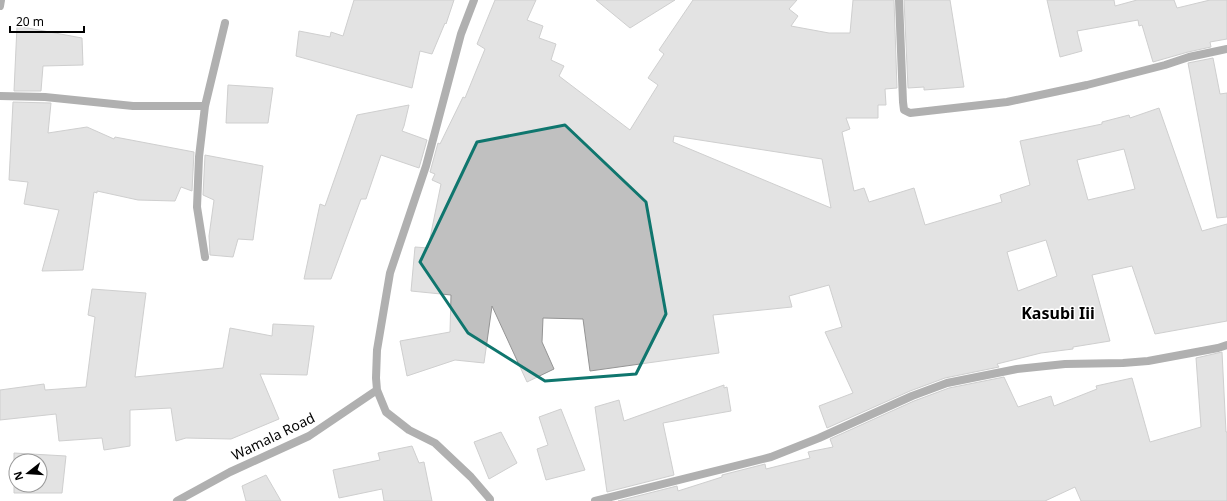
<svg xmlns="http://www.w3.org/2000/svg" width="1227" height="501" font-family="'Noto Sans',sans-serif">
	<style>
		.building { fill: #c0c0c0; stroke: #949494; fill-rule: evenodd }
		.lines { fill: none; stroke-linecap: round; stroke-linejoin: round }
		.street { stroke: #505050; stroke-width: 8 }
		.marked { fill: none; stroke: #0f766e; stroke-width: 3; stroke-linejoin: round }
		.labels { text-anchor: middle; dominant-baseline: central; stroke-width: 3; stroke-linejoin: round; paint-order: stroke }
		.street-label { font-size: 14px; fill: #000; stroke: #fff }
		.quarter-label { font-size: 16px; font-weight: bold; fill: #000; stroke: #fff }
	</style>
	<rect width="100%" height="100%" fill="#fff"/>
	<path class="building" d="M354,0h100l-8,24 -1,-1 -13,31 -12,-3 -8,37 -116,-32 3,-25 31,6 1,-5 12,4z
		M495,0h41l-9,20 16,6 -4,12 17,6 -5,16 13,6 -5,10 71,54 28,-45 -10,-7 16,-24 -5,-4 34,-50h104l-8,9 9,7 -7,10 38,7h21l3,-33h41l3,88 -12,1 1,16h-8v13h-32l4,11 -8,3 12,59 10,-3 5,14 45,-14 11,37 77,-23 -2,-7 30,-10 -10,-44 82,-17v-2l27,-7 1,3 29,-10 43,123 25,-7v97l-72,13 -23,-68 -40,9 18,66 -37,6v2l-32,4 -44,11 2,3 -54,11 -35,13 -83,37 -8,-22 34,-13 -28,-61 17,-5 -13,-42 -40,11 3,11 -79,8 6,38 -129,18 -7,-52 -40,-1 -1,24 12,27 -27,13 -35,-76 -8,57 -29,-3 -48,16 -7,-35 50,-9 1,-37 -40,-4 4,-44 13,1 13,-64 -9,-4 3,-6 -5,-2 8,-29 2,1 23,-47 2,1 20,-49 -8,-5zM674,136l148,23 9,49 -158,-66zM1124,149l11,40 -47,11 -11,-40zM1046,240l11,36 -39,15 -11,-39z
		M596,0h79l-45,28z
		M904,0h46l14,87 -40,3v-3l-16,1z
		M1047,0h67l1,6 22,-6h37l3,8 33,-8h17v39l-17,3 1,5 -23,5 -35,10 -11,-37 -3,1 -1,-6 -61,11 5,20 -22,6z
		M17,26l65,12 1,27 -40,1 -2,25h-27z
		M1213,58l7,36 7,-1v124l-10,1 -29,-155z
		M228,85l45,3 -5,35h-42z
		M13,102l38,1 -3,30 39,-6 27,12 1,-2 79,15 -2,39 -11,-4 -6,14 -37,-1 -41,-9v2l-3,-1 -11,78 -41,1 17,-61 -35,-6 4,-22 -19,-2z
		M409,105l-5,21 -2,5 25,9 -8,28 -38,-13 -15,44h-5l-30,80h-27l16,-75 5,2 32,-91z
		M205,155l58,11 -10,74 -15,-1 -5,18 -23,-2 -1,-19 5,-36 -11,-5z
		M92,289l54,4 -11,84 88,-9 7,-40 42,8 1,-12 41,2 -7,49 -47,-1 19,45 -48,20 -45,-1 -10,3 -5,-33 -41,2v36l-26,4 -2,-12 -43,3 -3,-27 -56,6v-30l44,-6 1,6 41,-3 9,-70 -7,-2z
		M1222,352l4,80h1v69h-146l-6,-14 -30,14h-427l59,-15 1,5 44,-14v-2l43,-11 1,5 44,-11 -2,-6 25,-5 -3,-8 84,-38 35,-13 55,-11 14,30 33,-11 3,10 43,-17 -1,-3 36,-8 18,64 51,-15 -5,-69z
		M724,385v3l3,-1 4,24 -68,12 11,52 -67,17 -12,-85 24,-7 5,21z
		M561,409l24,61 -39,10 -9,-31 11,-4 -9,-28z
		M501,432l16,31 -28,16 -15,-37z
		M412,446l7,17 5,-1 8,39h-48l-2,-12 -43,9 -6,-28 47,-10 -2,-7z
		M14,453l52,3 -4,37h-48zM16,461h24v24h-24z
		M266,475l15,26h-35l-4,-15z"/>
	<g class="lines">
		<path class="street" d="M474,0l-13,34 -35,132 -36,107 -13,77 -1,28 1,12 9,22 23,18 26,13 36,34 19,22v2
			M899,0l4,102 1,8 6,3 97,-11 80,-17 78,-20 24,-8 38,-8
			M0,6l1,-6
			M0,96l45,1 88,9h72
			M205,257l-8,-50 2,-50 6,-51 20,-83
			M177,501l53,-29 79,-36 68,-46
			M595,501l176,-44 48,-19 93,-42 35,-13 70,-14 48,-5 58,-1 25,-2 70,-13 9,-3"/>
	</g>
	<path d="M0 0H1227V501H0ZM565,125l81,77 20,112 -30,60 -91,7 -77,-48 -48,-71 57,-120z" fill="#fff" fill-opacity=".55" fill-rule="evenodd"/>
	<path class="marked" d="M565,125l81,77 20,112 -30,60 -91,7 -77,-48 -48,-71 57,-120z"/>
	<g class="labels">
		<g class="street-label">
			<text transform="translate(273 436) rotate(-26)">Wamala Road</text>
		</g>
		<g class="quarter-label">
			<text x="1058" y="313">Kasubi Iii</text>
		</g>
	</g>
	<g transform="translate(28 473) rotate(253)"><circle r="19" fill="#ffffff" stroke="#999999"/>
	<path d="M0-3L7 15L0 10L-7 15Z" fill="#000000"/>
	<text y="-6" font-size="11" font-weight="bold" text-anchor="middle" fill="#000000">N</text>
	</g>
	<path d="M10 26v6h74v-6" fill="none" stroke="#000000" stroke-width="2"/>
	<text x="16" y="26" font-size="12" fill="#000000" stroke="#ffffff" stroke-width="3" paint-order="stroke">20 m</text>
</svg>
